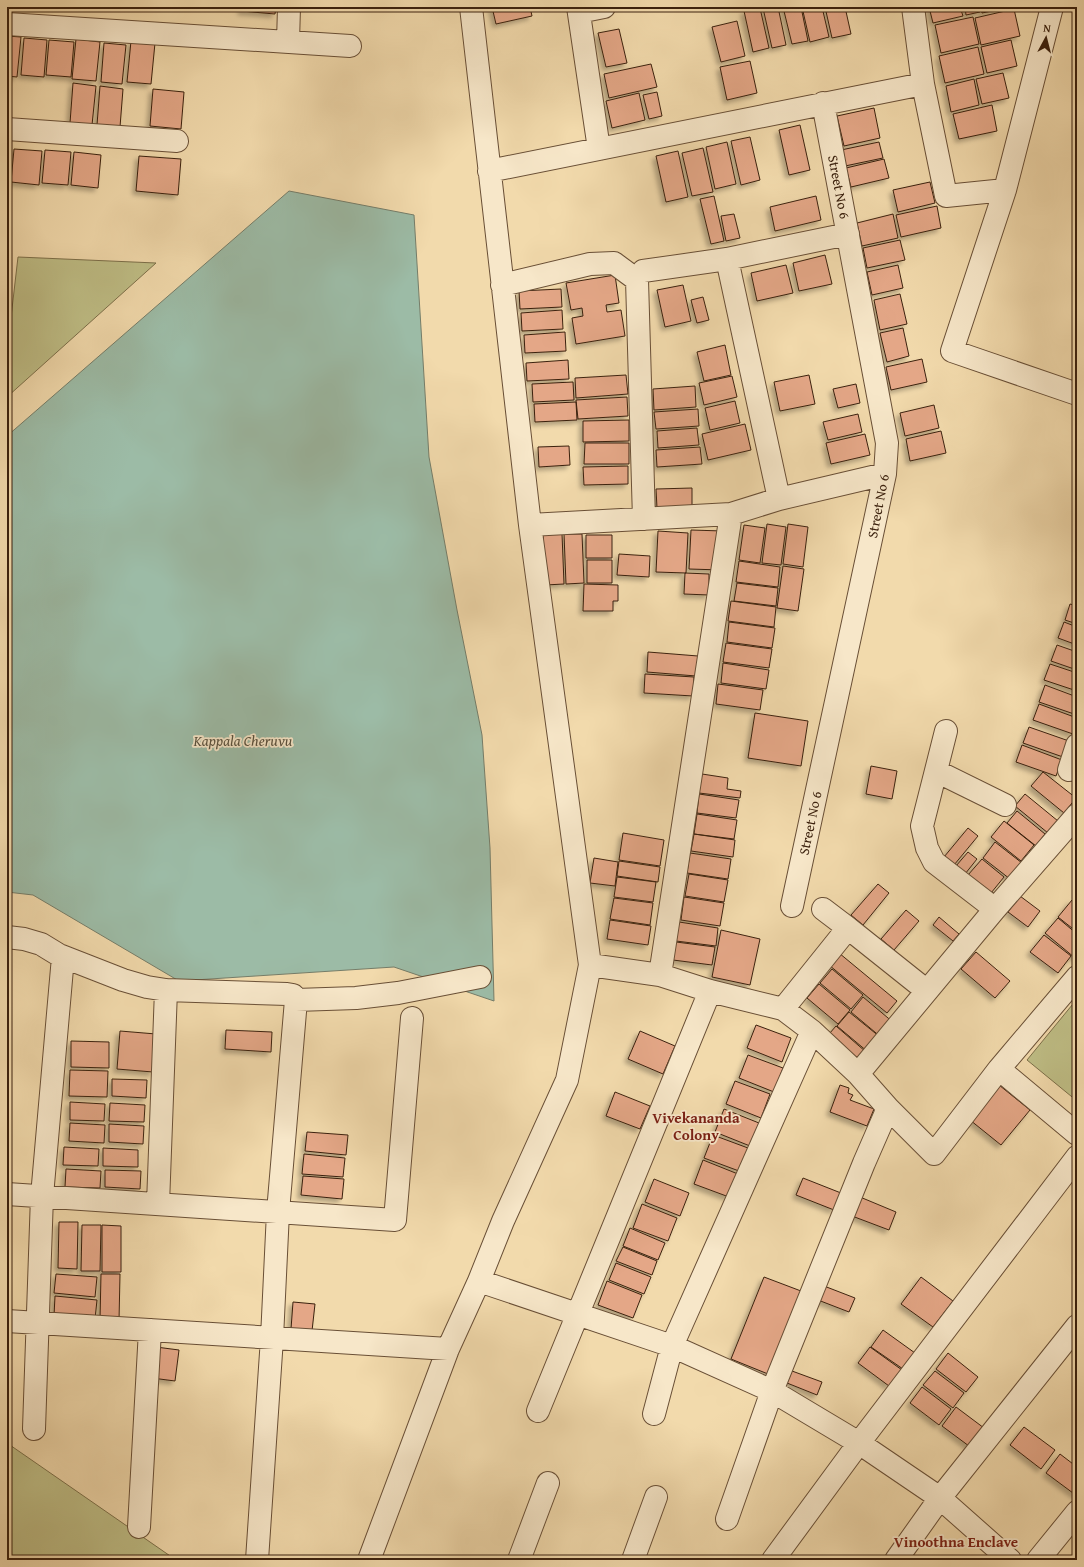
<svg xmlns="http://www.w3.org/2000/svg" width="1084" height="1567" font-family="'Gentium Book Plus',serif">
	<style>
		.green { fill: #bfbe86; stroke: #7d704a }
		.water { fill: #9cbba6; stroke: #757d69 }
		.building { fill: #e4a787; stroke: #3b210e; filter: url(#shadow) }
		.lines { fill: none; stroke-linecap: round; stroke-linejoin: round }
		.minor-casing { stroke: #694f36; stroke-width: 24 }
		.minor { stroke: #f7e7c9; stroke-width: 22 }
		.labels { text-anchor: middle; dominant-baseline: central; stroke-width: 3.5; stroke-linejoin: round; paint-order: stroke }
		.street-label { font-size: 14px; fill: #3b210e; stroke: #f7e7c9 }
		.water-label { font-size: 15px; font-style: italic; fill: #584f3c; stroke: #f7e7c9 }
		.neighbourhood-label { font-size: 15px; font-weight: bold; fill: #7a1f14; stroke: #f7e7c9 }
	</style>
	<defs>
		<filter id="shadow"><feDropShadow dx="-3.5" dy="3.5" stdDeviation="2" flood-color="#0004"/></filter>
	</defs>
	<rect width="100%" height="100%" fill="#f2daac"/>
	<filter id="stains"><feTurbulence type="fractalNoise" baseFrequency=".005" numOctaves="4"/><feColorMatrix values="0 0 0 0 .2 0 0 0 0 .09 0 0 0 0 .02 0 0 0 .5 -.17"/></filter>
	<radialGradient id="worn" r=".72"><stop offset=".6" stop-color="#630" stop-opacity="0"/><stop offset="1" stop-color="#630" stop-opacity=".3"/></radialGradient>
	<path class="green" d="M18,257l138,6 -149,134v-45z
		M1077,999v102l-50,-41z
		M7,1443l169,117h-169z"/>
	<path class="water" d="M289,191l125,24 15,242 28,153 25,125 8,113 4,153 -100,-34 -215,14 -146,-86 -26,-3v-456z"/>
	<path class="building" d="M242,7h34l-1,7 -34,-3z
		M492,7h38l2,9 -36,8z
		M769,7h9l8,38 -14,3 -9,-40z
		M783,7h18l7,34 -16,3z
		M802,7h20l7,30 -19,5z
		M825,7h20l6,27 -19,4z
		M929,7h31l3,9 -30,7z
		M965,7h14l1,5 -14,3z
		M981,7h14l1,3 -14,3z
		M760,8l9,40 -16,4 -9,-41z
		M1014,9l6,27 -39,9 -6,-27z
		M973,17l6,27 -38,9 -6,-28z
		M737,21l8,35 -24,6 -9,-35z
		M619,29l8,34 -21,4 -8,-34z
		M7,36l14,1 -4,40 -10,-1z
		M24,38l23,2 -3,37 -23,-2z
		M76,39l24,3 -4,39 -24,-2z
		M49,40l25,2 -3,35 -25,-2z
		M1011,40l6,26 -30,7 -6,-26z
		M131,41l24,2 -4,41 -24,-2z
		M104,43l22,2 -4,39 -21,-2z
		M978,47l6,27 -39,9 -6,-27z
		M750,61l7,32 -30,7 -7,-33z
		M651,64l6,23 -48,11 -5,-24z
		M1003,73l6,25 -27,6 -6,-25z
		M974,79l5,26 -28,7 -5,-26z
		M73,83l23,3 -4,39 -22,-2z
		M100,86l23,3 -3,38 -23,-2z
		M153,89l31,3 -3,37 -31,-3z
		M657,92l5,24 -13,3 -6,-24z
		M639,93l6,27 -33,8 -6,-27z
		M992,105l5,26 -38,8 -6,-25z
		M874,108l6,30 -36,8 -7,-30z
		M800,125l10,45 -21,5 -10,-45z
		M750,137l10,43 -19,5 -10,-44z
		M727,142l9,42 -21,5 -9,-42z
		M879,142l4,16 -38,8 -4,-16z
		M703,148l10,44 -21,4 -10,-43z
		M14,149l28,2 -3,34 -28,-3z
		M45,150l26,2 -3,33 -26,-2z
		M678,151l10,46 -22,5 -10,-46z
		M74,152l27,3 -3,33 -27,-3z
		M139,156l42,3 -3,36 -42,-4z
		M884,159l5,19 -38,9 -5,-19z
		M930,182l5,21 -37,9 -5,-22z
		M714,196l10,45 -13,3 -11,-45z
		M816,196l5,24 -46,11 -5,-24z
		M937,206l4,22 -40,9 -5,-22z
		M734,214l6,24 -14,3 -5,-25z
		M893,214l5,24 -36,8 -5,-23z
		M900,240l5,20 -38,8 -4,-20z
		M825,255l7,29 -33,7 -6,-28z
		M786,265l7,28 -36,8 -6,-28z
		M898,265l5,23 -31,7 -5,-23z
		M615,275l4,28 -13,2 1,7 14,-2 4,26 -49,8 -4,-26 11,-2 -1,-8 -11,2 -5,-27z
		M683,285l8,36 -26,6 -8,-37z
		M561,289l1,18 -42,2 -1,-18z
		M900,294l7,30 -27,6 -6,-30z
		M703,297l6,23 -12,3 -6,-23z
		M562,310l1,19 -41,2 -1,-18z
		M903,328l6,28 -22,6 -7,-29z
		M565,332l1,19 -41,2 -1,-18z
		M725,345l6,30 -27,6 -7,-29z
		M922,359l5,23 -36,8 -5,-23z
		M568,360l1,19 -42,2 -1,-18z
		M626,375l2,19 -52,4 -1,-20z
		M809,375l6,29 -35,7 -6,-29z
		M732,376l5,21 -33,8 -5,-22z
		M573,382l1,18 -41,2 -1,-18z
		M856,384l4,19 -22,5 -5,-19z
		M695,386l1,21 -42,3 -1,-21z
		M627,397l1,19 -50,3 -2,-19z
		M735,401l5,22 -30,7 -5,-22z
		M576,402l1,18 -42,2 -1,-18z
		M934,405l5,23 -34,8 -5,-23z
		M698,409l1,17 -43,3 -2,-17z
		M858,414l4,18 -34,8 -5,-18z
		M629,420v21l-46,1v-21z
		M745,424l6,26 -43,10 -6,-26z
		M697,428l2,17 -41,3 -1,-17z
		M941,431l5,22 -36,8 -4,-22z
		M865,434l5,21 -39,9 -5,-21z
		M585,443h44v21h-45z
		M569,446l1,19 -31,2 -1,-20z
		M700,447l2,17 -45,3 -1,-17z
		M628,466v18l-44,1 -1,-18z
		M692,488v19l-35,1 -1,-19z
		M767,524l19,3 -5,38 -19,-2z
		M788,524l20,3 -5,40 -20,-3z
		M744,525l21,3 -5,35 -21,-3z
		M691,530l32,1 -1,39 -33,-1z
		M658,531l30,2 -2,40 -30,-1z
		M562,534l2,50 -19,1 -2,-50z
		M564,534h18l2,49 -18,1z
		M586,535h26v23h-26z
		M619,554l31,2 -1,21 -32,-2z
		M587,560h25v23h-25z
		M739,561l41,6 -2,20 -42,-5z
		M783,566l21,3 -6,42 -21,-3z
		M685,573l24,1v21l-25,-1z
		M737,583l41,5 -2,18 -42,-5z
		M584,584l34,1v16h-5v10h-30z
		M731,601l45,6 -2,20 -46,-6z
		M1070,604l7,2v18l-12,-4z
		M729,622l46,6 -3,20 -45,-6z
		M1064,622l13,5v18l-19,-7z
		M726,643l46,6 -3,19 -46,-6z
		M1057,645l20,7v18l-26,-9z
		M648,652l50,4 -2,20 -49,-4z
		M723,663l46,7 -3,19 -45,-6z
		M1050,664l27,9v18l-33,-11z
		M645,674l49,3 -1,19 -49,-3z
		M718,684l45,6 -3,20 -44,-6z
		M1045,685l32,12v18l-38,-13z
		M1039,704l38,14v5l-4,11 -40,-14z
		M755,713l53,8 -7,45 -53,-8z
		M1029,727l40,14 -6,16 -40,-14z
		M1022,745l40,15 -6,16 -40,-14z
		M871,766l26,5 -5,28 -26,-5z
		M1043,772l33,26 -12,15 -33,-27z
		M702,774l26,4 -1,11 14,2 -1,7 -41,-5z
		M699,794l40,6 -3,18 -39,-5z
		M1025,794l33,27 -10,12 -33,-27z
		M1017,811l28,23 -9,12 -29,-23z
		M697,814l40,6 -3,19 -40,-5z
		M1004,821l30,24 -13,16 -30,-24z
		M968,828l10,8 -24,29 -10,-8z
		M623,833l41,7 -4,26 -41,-6z
		M694,834l41,6 -2,17 -42,-6z
		M995,842l27,21 -12,16 -27,-21z
		M968,852l9,7 -12,15 -9,-8z
		M690,853l41,6 -3,20 -41,-6z
		M594,858l24,4 -3,24 -25,-3z
		M982,859l22,18 -13,16 -23,-18z
		M619,861l41,6 -2,15 -41,-6z
		M689,874l39,6 -4,22 -39,-6z
		M617,877l39,5 -3,20 -39,-5z
		M878,884l11,9 -26,32 -12,-10z
		M1020,896l20,15 -12,16 -20,-15z
		M684,897l40,6 -4,23 -39,-6z
		M614,898l39,5 -3,22 -40,-6z
		M1072,900l5,4v28l-19,-15z
		M906,910l13,11 -25,29 -13,-11z
		M939,917l20,17 -6,7 -20,-16z
		M1058,918l19,16v22l-2,2 -30,-25z
		M610,920l41,6 -3,19 -41,-6z
		M679,922l39,6 -2,18 -40,-5z
		M721,930l39,9 -10,46 -38,-8z
		M1044,935l27,21 -13,17 -28,-21z
		M676,942l39,5 -3,18 -39,-5z
		M976,952l34,29 -15,17 -34,-29z
		M839,953l58,48 -10,12 -58,-48z
		M832,969l31,26 -12,14 -31,-26z
		M819,984l31,26 -12,14 -31,-26z
		M863,997l31,26 -12,15 -31,-26z
		M849,1012l31,25 -12,15 -31,-26z
		M756,1025l35,13 -9,24 -35,-14z
		M836,1026l30,26 -12,14 -31,-25z
		M226,1030l46,2 -1,20 -46,-3z
		M120,1031l36,3 -3,38 -36,-3z
		M640,1031l35,15 -12,28 -35,-15z
		M71,1041l38,1v26l-38,-1z
		M748,1055l35,13 -9,24 -35,-14z
		M70,1070l38,1 -1,26 -38,-1z
		M112,1079l35,1 -1,18 -34,-2z
		M735,1081l35,13 -9,24 -35,-14z
		M840,1085l9,3 -1,5 5,2 -3,5 24,9 -7,17 -37,-14z
		M999,1085l31,25 -29,35 -31,-25z
		M615,1092l35,14 -10,23 -34,-13z
		M70,1102l35,2 -1,17 -34,-1z
		M110,1103l35,2 -1,17 -35,-1z
		M724,1109l35,14 -9,23 -35,-14z
		M70,1123l35,2 -1,18 -35,-2z
		M109,1124l35,2 -1,18 -34,-2z
		M307,1132l41,3 -2,20 -41,-4z
		M713,1135l35,13 -9,23 -35,-13z
		M64,1147l35,2 -1,17 -35,-1z
		M103,1148l35,2v17l-35,-1z
		M304,1154l41,4 -2,19 -41,-3z
		M703,1160l35,14 -9,23 -35,-13z
		M66,1169l35,2 -1,17 -35,-1z
		M105,1170l36,1 -1,18 -35,-2z
		M303,1176l41,3 -2,20 -41,-4z
		M803,1178l38,15 -7,17 -38,-15z
		M654,1179l35,14 -9,23 -35,-14z
		M860,1197l36,15 -7,18 -37,-14z
		M642,1204l35,14 -9,23 -35,-13z
		M59,1222h19l-1,47 -19,-1z
		M82,1225h19l-1,46h-19z
		M102,1225l19,1v46h-19z
		M630,1228l35,15 -7,17 -35,-14z
		M623,1247l34,14 -5,14 -36,-14z
		M616,1263l35,14 -7,17 -35,-14z
		M56,1274l41,3 -2,20 -41,-4z
		M101,1274h19l-1,47 -19,-1z
		M764,1277l37,14 -33,83 -37,-15z
		M921,1277l32,24 -20,26 -32,-23z
		M607,1281l35,14 -9,23 -35,-13z
		M824,1286l31,12 -6,14 -31,-12z
		M55,1296l42,4 -2,19 -41,-3z
		M293,1302l22,2 -3,27 -21,-2z
		M883,1330l32,23 -12,16 -32,-22z
		M156,1347l23,3 -4,31 -23,-3z
		M870,1347l32,23 -13,16 -31,-23z
		M948,1353l30,24 -12,15 -30,-23z
		M792,1371l30,11 -5,13 -30,-12z
		M935,1371l29,22 -11,15 -30,-23z
		M922,1387l29,22 -12,16 -29,-22z
		M956,1407l32,24 -15,18 -31,-23z
		M1024,1427l31,23 -14,19 -31,-24z
		M1060,1454l17,13v29l-31,-23z"/>
	<g class="lines">
		<g class="minor-casing">
			<path id="minor" d="M471,7l59,518 201,-11 48,-15 106,-25
				M578,7l21,142
				M913,7l10,77 23,112 59,-6
				M1052,7l-47,183 -53,161 125,43
				M579,12l25,-5
				M7,24l343,22
				M288,42l1,-35
				M7,129l170,12
				M489,171l434,-87
				M727,259l52,240
				M643,271l84,-12 121,-25
				M502,285l88,-21 24,-1 23,17 7,239
				M530,525l60,440 70,10 50,16 73,18 29,22 46,43
				M946,731l-24,95 5,22 7,14 61,47
				M1069,770l8,-25
				M936,771l69,34
				M792,906l93,-432 2,-31 -64,-340
				M823,909l25,19
				M7,937l17,2 17,5 18,11 64,25 24,7 19,3 121,4 6,1 3,5 -18,212 -6,126 -15,222
				M660,975l71,-461
				M296,1000l60,-2 42,-5 82,-16
				M783,1009l65,-81 79,63
				M999,1069l78,65
				M888,1108l46,46 65,-85 78,-92
				M7,1194l388,26 17,-202
				M158,1204l8,-214
				M479,1281l193,65 100,45 87,52 81,55 70,62
				M7,1321l441,28
				M538,1411l172,-420
				M654,1414l18,-68 140,-315
				M34,1429l8,-233 21,-239
				M727,1519l45,-128 92,-228 24,-55 -30,-34 137,-165 82,-94
				M139,1527l11,-197
				M369,1560l79,-211 31,-68 24,-60 64,-141 23,-115
				M519,1560l29,-77
				M633,1560l23,-63
				M773,1560l86,-117 218,-286
				M896,1560l44,-62 137,-172
				M1038,1560l39,-48"/>
		</g>
		<use href="#minor" class="minor"/>
	</g>
	<g class="labels">
		<g class="street-label">
			<text transform="translate(839 187) rotate(79)">Street No 6</text>
			<text transform="translate(878 506) rotate(-79)">Street No 6</text>
			<text transform="translate(810 823) rotate(-78)">Street No 6</text>
		</g>
		<g class="water-label">
			<text x="243" y="740">Kappala Cheruvu</text>
		</g>
		<g class="neighbourhood-label">
			<text x="696" y="1117">Vivekananda<tspan x="696" dy="17">Colony</tspan></text>
			<text x="956" y="1541">Vinoothna Enclave</text>
		</g>
	</g>
	<rect width="1084" height="1567" fill="none" stroke="#f2daac" stroke-width="24"/>
	<rect x="8" y="8" width="1068" height="1551" fill="none" stroke="#3b210e" stroke-width="2"/>
	<rect x="12" y="12" width="1060" height="1543" fill="none" stroke="#3b210e"/>
	<g transform="translate(1046 38) rotate(7)" stroke="#f7e7c9" stroke-width="3" paint-order="stroke">
	<path d="M0-3L7 15L0 10L-7 15Z" fill="#3b210e"/>
	<text y="-6" font-size="11" font-weight="bold" text-anchor="middle" fill="#3b210e">N</text>
	</g>
	<rect width="100%" height="100%" filter="url(#stains)"/>
	<rect width="100%" height="100%" fill="url(#worn)"/>
</svg>
